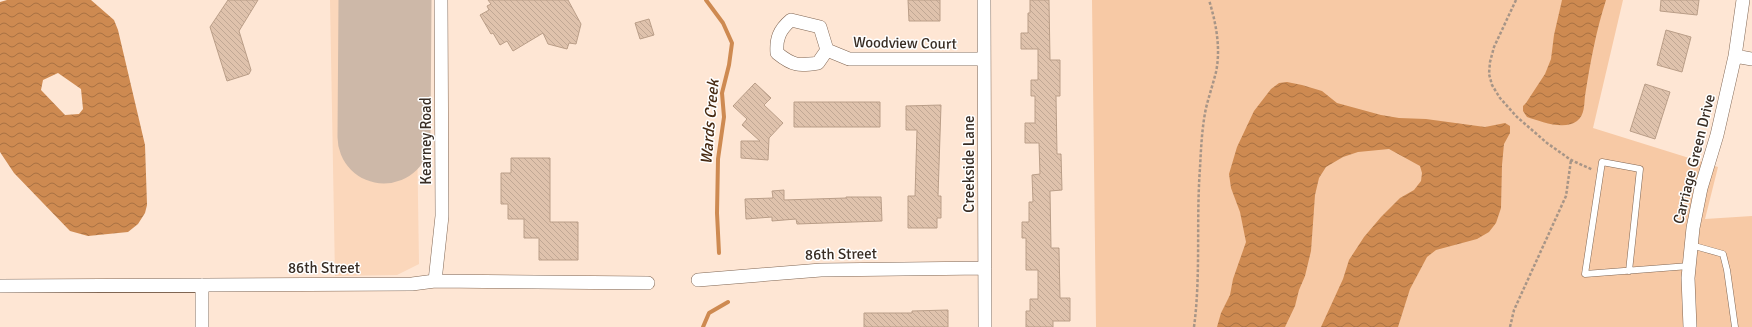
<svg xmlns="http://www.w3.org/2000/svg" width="1752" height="327" font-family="Signika,sans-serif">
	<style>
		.built { fill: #fbd7bb }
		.green { fill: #f7c9a5 }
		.water { fill: url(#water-waves); fill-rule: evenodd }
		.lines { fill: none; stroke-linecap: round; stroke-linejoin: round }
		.stream { stroke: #ce8a51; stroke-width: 4 }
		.runway { stroke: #cdb8a8; stroke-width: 93 }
		.building { fill: url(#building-back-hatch); stroke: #ba9e88 }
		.lane-casing { stroke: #806653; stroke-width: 7 }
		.street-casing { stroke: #806653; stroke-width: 14 }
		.path { stroke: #a79587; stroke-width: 2.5; stroke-dasharray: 3 2; stroke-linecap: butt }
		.lane { stroke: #fff; stroke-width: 6 }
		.street { stroke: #fff; stroke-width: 13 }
		.labels { text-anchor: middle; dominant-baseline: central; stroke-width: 3; stroke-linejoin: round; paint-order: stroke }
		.street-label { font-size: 15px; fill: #382d24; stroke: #fff }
		.water-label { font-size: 16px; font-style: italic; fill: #472a12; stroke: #fff }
	</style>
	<defs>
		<pattern id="water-waves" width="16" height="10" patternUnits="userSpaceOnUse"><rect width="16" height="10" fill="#ce8a51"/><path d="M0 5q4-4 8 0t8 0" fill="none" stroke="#a87143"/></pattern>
		<pattern id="building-back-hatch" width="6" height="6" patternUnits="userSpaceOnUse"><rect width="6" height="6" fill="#dfc2ac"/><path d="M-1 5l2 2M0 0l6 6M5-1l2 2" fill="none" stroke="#c0a794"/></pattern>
	</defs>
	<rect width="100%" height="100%" fill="#fee6d4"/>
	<path class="built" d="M330,0h85l4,264 -22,11 -62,1z"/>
	<path class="green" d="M1092,0h531l-30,128 125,39 -13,52 47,-3v111h-656z"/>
	<path class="water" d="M7,0h84l23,20 4,10 27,115 2,60 -2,8 -7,11 -10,8 -40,4 -18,-5 -56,-58 -14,-21v-150zM58,73l23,16 2,20 -4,5 -14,1 -24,-25 2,-10z
		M1562,0h44c-10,31 -16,64 -21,96 -1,8 0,19 -8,25 -13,10 -37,0 -50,-4l-4,-6v-5l3,-3 19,-29 6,-15 3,-24z
		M1287,82l15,3 20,6 15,12 44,12 18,3 27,1 59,8 20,-4 5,3v7l-6,11 -2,21 -1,43 -5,15 -7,9 -12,7 -41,11 -9,7 -17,32 -12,38h-77l22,-48 6,-19 15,-23 17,-20 19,-19 14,-8 7,-9 1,-8 -2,-7 -31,-17 -31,3 -15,5 -17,10 -7,11 -4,17 -4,56 -6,25 -6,14 -4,16 -10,21h-68l4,-14 9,-18 3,-16 13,-37 -6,-30 -9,-24 -2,-14 8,-27 17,-36 17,-22 8,-6z"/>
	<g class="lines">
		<path class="stream" d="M706,0l17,23 9,20 -3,22 -7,28 2,24 -6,42 -1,54 2,40
			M703,327l6,-14 19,-11"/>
		<path class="runway" d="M384,137l1,-137"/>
	</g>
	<path class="building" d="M228,0h30l-19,31 12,39 -2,4 -22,7 -17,-54z
		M488,0h80l13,24 -5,20 -7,-1 -2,6 -19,-5 -5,-11 -30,18 -6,-10 -7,4 -7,-12 -2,1 -11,-19 9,-5 -2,-4 4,-2z
		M908,0h32v21h-31z
		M1030,0h19l1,60h10v36h-4l1,58h4l1,36 -12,1 1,57h8l1,50h10v23h-17v6h-27v-16h4v-12h8v-29h-12v-32h-4v-16h7v-20h4l-1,-27 8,-1 -1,-31h-14v-20h10v-27h-4v-16h7v-31h-17v-16h7v-20h2z
		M1661,0h38l-2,15 -37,-4z
		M649,19l5,16 -14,4 -5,-16z
		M1666,30l25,7 -9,35 -25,-7z
		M755,83l16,15 -7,7 19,18 -14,15 -1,22 -27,-2v-17h19l-18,-16 5,-6 -14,-13z
		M1645,84l25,8 -15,47 -25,-8z
		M794,102h86v25h-86z
		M941,105l-3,91h3v22h-4v10h-29v-32h7l2,-66h-11v-24z
		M511,158h39v64h28v38h-39v-22h-15v-19h-16v-15h-7v-31h10z
		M784,190v10l62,-2v-1h35l1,24 -85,3 -1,-5 -24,2v-4l-26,2 -1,-20 28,-1 -1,-7z
		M948,310v17h-84v-14h48v-2z"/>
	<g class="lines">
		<g class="lane-casing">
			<path id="lane" d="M1691,245l32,9 4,16 8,57
				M1629,271l11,-102 -38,-7 -17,112 104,-8"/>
		</g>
		<g class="street-casing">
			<path id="street" d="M984,0l1,327
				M827,50l-9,13c-19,3 -25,3 -41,-10 -1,-14 2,-23 14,-33l29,7 7,23 22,9h135
				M1735,56l17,3
				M698,280l123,-10 164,-2
				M435,281l7,-65 -1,-216
				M0,286l412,-2 23,-3 213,2
				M202,327v-42
				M1690,327l-2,-49 5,-50 8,-40 16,-53 18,-79 8,-56"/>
		</g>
		<path class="path" d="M1516,0l-22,47 -4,15 -1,12 3,11 8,13 17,19 30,26 24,17 22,10
			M1194,327c7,-53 2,-106 6,-159 1,-20 2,-41 6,-60 3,-12 7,-24 10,-36 5,-24 0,-49 -7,-72
			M1510,327l4,-17 52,-114 5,-36"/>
		<use href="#lane" class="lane"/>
		<use href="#street" class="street"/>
	</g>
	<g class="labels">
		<g class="street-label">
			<text transform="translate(905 43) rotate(1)">Woodview Court</text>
			<text transform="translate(426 141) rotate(-90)">Kearney Road</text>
			<text transform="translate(1694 159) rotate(-76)">Carriage Green Drive</text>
			<text transform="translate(969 164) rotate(-90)">Creekside Lane</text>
			<text transform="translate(841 254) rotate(-1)">86th Street</text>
			<text x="324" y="268">86th Street</text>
		</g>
		<g class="water-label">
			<text transform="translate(710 122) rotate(-85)">Wards Creek</text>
		</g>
	</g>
</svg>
